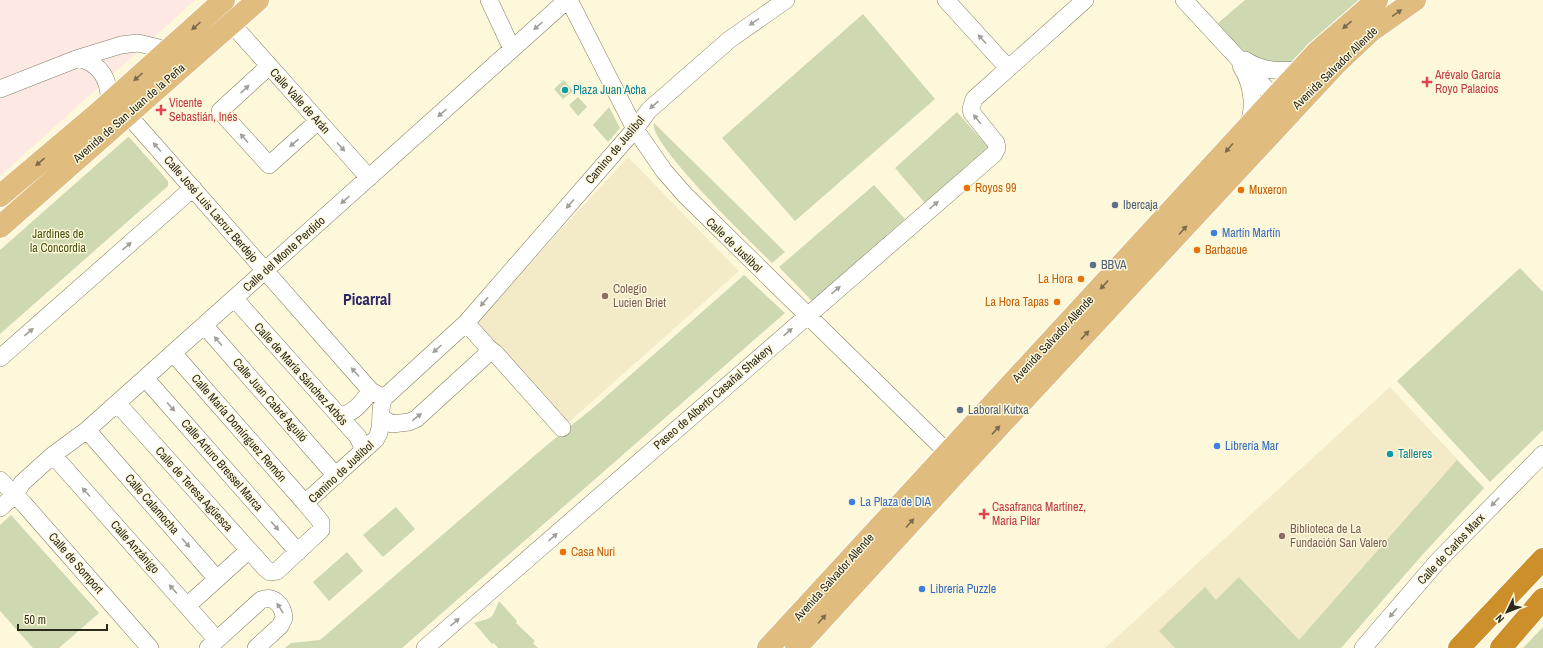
<svg xmlns="http://www.w3.org/2000/svg" width="1543" height="648" font-family="'Archivo Narrow',sans-serif">
	<style>
		.industrial { fill: #fde8e3 }
		.built { fill: #f3ebc7 }
		.green { fill: #ced8b1 }
		.lines { fill: none; stroke-linecap: round; stroke-linejoin: round }
		.minor-casing { stroke: #827d63; stroke-width: 18 }
		.major-casing { stroke: #fff; stroke-width: 24 }
		.highway-casing { stroke: #fff; stroke-width: 24 }
		.minor { stroke: #fff; stroke-width: 17 }
		.major { stroke: #e0bc7f; stroke-width: 22 }
		.highway { stroke: #cc8f29; stroke-width: 22 }
		.oneway { fill: #7c6b4a }
		.oneway2 { fill: #a09f9a }
		.health-dot { fill: #e0444e; stroke: #fef8db; stroke-width: 1.5 }
		.culture-dot { fill: #0f9aa8; stroke: #fef8db; stroke-width: 1.5 }
		.food-dot { fill: #e8710a; stroke: #fef8db; stroke-width: 1.5 }
		.service-dot { fill: #5c6f8a; stroke: #fef8db; stroke-width: 1.5 }
		.shop-dot { fill: #3f7fe0; stroke: #fef8db; stroke-width: 1.5 }
		.education-dot { fill: #8d6e63; stroke: #fef8db; stroke-width: 1.5 }
		.labels { text-anchor: middle; dominant-baseline: central; stroke-width: 3; stroke-linejoin: round; paint-order: stroke }
		.street-label { font-size: 12px; fill: #2b291e; stroke: #fef8db }
		.health-label { font-size: 12px; fill: #be3a42; stroke: #fef8db; text-anchor: start }
		.culture-label { font-size: 12px; fill: #0d838f; stroke: #fef8db; text-anchor: start }
		.food-label { font-size: 12px; fill: #c56008; stroke: #fef8db; text-anchor: start }
		.service-label { font-size: 12px; fill: #4e5e75; stroke: #fef8db; text-anchor: start }
		.shop-label { font-size: 12px; fill: #366cbe; stroke: #fef8db; text-anchor: start }
		.park-label { font-size: 12px; fill: #475311; stroke: #fef8db }
		.education-label { font-size: 12px; fill: #785e54; stroke: #fef8db; text-anchor: start }
		.district-label { font-size: 16px; font-weight: bold; fill: #2d2964; stroke: #fef8db }
	</style>
	<rect width="100%" height="100%" fill="#fef8db"/>
	<path class="industrial" d="M0,0h195l-195,176z"/>
	<path class="built" d="M628,157l111,114 -171,152 -92,-101z
		M1390,387l94,101 -100,109 -44,51h-235z"/>
	<path class="green" d="M1245,0h115c-21,15 -50,55 -71,63 -9,3 -25,1 -33,-3 -15,-9 -26,-24 -38,-37z
		M863,14l72,85 -140,122 -73,-83z
		M564,80l9,11 -10,8 -9,-10z
		M578,97l9,10 -9,9 -9,-11z
		M609,107l11,21 -12,14 -15,-17z
		M957,112l31,35 -63,56 -30,-35z
		M654,123l131,129 -13,11c-18,-18 -125,-121 -118,-140z
		M128,137l2,1 38,43v5l-168,148v-84z
		M874,185l31,34 -93,82 -33,-34z
		M1520,268l23,24v138l-53,52 -93,-101z
		M744,275l41,38 -383,335h-117l6,-5 29,-3 227,-195 46,-37z
		M1457,460l27,28 -61,66 -82,94h-166l-16,-17 46,-44 11,13 23,-23 60,63z
		M396,507l19,22 -32,28 -20,-22z
		M11,515l88,98 -40,35h-26l-33,-37v-86z
		M347,552l16,19 -34,30 -16,-19z
		M499,601l18,20 -1,2 19,18 -2,2 5,5h-40l-4,-5 -2,1 -18,-21c20,-6 17,-3 25,-22z
		M1543,627v21h-20z"/>
	<g class="lines">
		<g class="minor-casing">
			<path id="minor" d="M489,0l23,49
				M569,0l66,129 29,42 21,24 263,258 11,3
				M946,0l62,68
				M1184,0l87,94 4,5 1,11
				M231,23l138,155
				M79,58c22,6 31,22 30,44
				M1245,60c18,12 35,11 56,10
				M269,66l-49,45 49,54 49,-44
				M1241,66c11,17 16,44 5,62
				M0,89l79,-31 42,-13 17,-2 38,9
				M118,109l10,6 243,276 13,7
				M234,298l124,139 4,9v6
				M204,325l132,151
				M487,347l8,6 67,75
				M173,353l132,150
				M0,358l193,-170
				M145,378l153,174
				M117,403l148,165 5,4 7,-1 44,-41v-8l-16,-19 71,-64c9,-14 1,-27 8,-41l82,-75 169,-194 14,-19 80,-70 57,-40
				M339,416c15,-2 23,-14 32,-25
				M382,418l10,6 17,-2 7,-3 68,-62 4,-6 -2,-6 -20,-22
				M87,430l130,149
				M53,455l164,185
				M0,480l24,24 126,144
				M0,508l15,-13 7,-12 31,-28 34,-25 480,-430
				M187,606l62,-56
				M208,648l53,-48c13,-5 22,5 23,18l-4,8 -24,22
				M425,648l569,-494 3,-6 -1,-5 -24,-30 -1,-4 3,-10 111,-99
				M1363,648l74,-86 106,-108"/>
		</g>
		<g class="major-casing">
			<path id="major" d="M0,196l97,-82 127,-114
				M0,227l258,-227
				M768,648l549,-596 60,-52
				M796,648l170,-186 371,-399 34,-32 44,-31"/>
		</g>
		<g class="highway-casing">
			<path id="highway" d="M1459,648l84,-89
				M1501,648l42,-49"/>
		</g>
		<use href="#minor" class="minor"/>
		<use href="#major" class="major"/>
		<use href="#highway" class="highway"/>
	</g>
	<defs><path id="oneway-solid" d="M-6-.8H1V-3.2L6.5 0L1 3.2V.8H-6Z"/></defs>
	<g class="oneway">
		<use href="#oneway-solid" transform="translate(1397 13) rotate(-34)"/>
		<use href="#oneway-solid" transform="translate(1347 25) rotate(139)"/>
		<use href="#oneway-solid" transform="translate(196 26) rotate(138)"/>
		<use href="#oneway-solid" transform="translate(138 77) rotate(138)"/>
		<use href="#oneway-solid" transform="translate(1229 148) rotate(131)"/>
		<use href="#oneway-solid" transform="translate(40 162) rotate(139)"/>
		<use href="#oneway-solid" transform="translate(1183 230) rotate(-48)"/>
		<use href="#oneway-solid" transform="translate(1104 285) rotate(133)"/>
		<use href="#oneway-solid" transform="translate(1085 335) rotate(-47)"/>
		<use href="#oneway-solid" transform="translate(996 430) rotate(-47)"/>
		<use href="#oneway-solid" transform="translate(910 523) rotate(-48)"/>
		<use href="#oneway-solid" transform="translate(822 619) rotate(-48)"/>
	</g>
	<g class="oneway2">
		<use href="#oneway-solid" transform="translate(754 22) rotate(146)"/>
		<use href="#oneway-solid" transform="translate(538 26) rotate(138)"/>
		<use href="#oneway-solid" transform="translate(982 39) rotate(-132)"/>
		<use href="#oneway-solid" transform="translate(245 89) rotate(-43)"/>
		<use href="#oneway-solid" transform="translate(654 105) rotate(139)"/>
		<use href="#oneway-solid" transform="translate(442 113) rotate(138)"/>
		<use href="#oneway-solid" transform="translate(977 119) rotate(-129)"/>
		<use href="#oneway-solid" transform="translate(244 138) rotate(-132)"/>
		<use href="#oneway-solid" transform="translate(294 143) rotate(139)"/>
		<use href="#oneway-solid" transform="translate(157 147) rotate(-131)"/>
		<use href="#oneway-solid" transform="translate(341 147) rotate(48)"/>
		<use href="#oneway-solid" transform="translate(345 200) rotate(138)"/>
		<use href="#oneway-solid" transform="translate(570 204) rotate(131)"/>
		<use href="#oneway-solid" transform="translate(934 205) rotate(-41)"/>
		<use href="#oneway-solid" transform="translate(127 246) rotate(-41)"/>
		<use href="#oneway-solid" transform="translate(836 290) rotate(-41)"/>
		<use href="#oneway-solid" transform="translate(484 302) rotate(131)"/>
		<use href="#oneway-solid" transform="translate(29 332) rotate(-41)"/>
		<use href="#oneway-solid" transform="translate(788 332) rotate(-41)"/>
		<use href="#oneway-solid" transform="translate(218 341) rotate(-131)"/>
		<use href="#oneway-solid" transform="translate(437 349) rotate(138)"/>
		<use href="#oneway-solid" transform="translate(355 372) rotate(-132)"/>
		<use href="#oneway-solid" transform="translate(171 407) rotate(48)"/>
		<use href="#oneway-solid" transform="translate(417 417) rotate(-38)"/>
		<use href="#oneway-solid" transform="translate(86 492) rotate(-132)"/>
		<use href="#oneway-solid" transform="translate(1495 502) rotate(134)"/>
		<use href="#oneway-solid" transform="translate(275 526) rotate(49)"/>
		<use href="#oneway-solid" transform="translate(553 537) rotate(-41)"/>
		<use href="#oneway-solid" transform="translate(186 543) rotate(49)"/>
		<use href="#oneway-solid" transform="translate(173 589) rotate(-132)"/>
		<use href="#oneway-solid" transform="translate(280 608) rotate(-122)"/>
		<use href="#oneway-solid" transform="translate(1393 613) rotate(131)"/>
		<use href="#oneway-solid" transform="translate(455 622) rotate(-41)"/>
	</g>
	<g class="health-dot">
		<path d="M1425 76h4v4h4v4h-4v4h-4v-4h-4v-4h4z"/>
		<path d="M159 104h4v4h4v4h-4v4h-4v-4h-4v-4h4z"/>
		<path d="M982 508h4v4h4v4h-4v4h-4v-4h-4v-4h4z"/>
	</g>
	<g class="culture-dot">
		<circle cx="565" cy="90" r="4"/>
		<circle cx="1390" cy="454" r="4"/>
	</g>
	<g class="food-dot">
		<circle cx="967" cy="188" r="4"/>
		<circle cx="1241" cy="190" r="4"/>
		<circle cx="1197" cy="250" r="4"/>
		<circle cx="1081" cy="279" r="4"/>
		<circle cx="1057" cy="302" r="4"/>
		<circle cx="563" cy="552" r="4"/>
	</g>
	<g class="service-dot">
		<circle cx="1115" cy="205" r="4"/>
		<circle cx="1093" cy="265" r="4"/>
		<circle cx="960" cy="410" r="4"/>
	</g>
	<g class="shop-dot">
		<circle cx="1214" cy="233" r="4"/>
		<circle cx="1217" cy="446" r="4"/>
		<circle cx="852" cy="502" r="4"/>
		<circle cx="922" cy="589" r="4"/>
	</g>
	<g class="education-dot">
		<circle cx="605" cy="296" r="4"/>
		<circle cx="1282" cy="536" r="4"/>
	</g>
	<g class="labels">
		<g class="street-label">
			<text transform="translate(1335 68) rotate(-44)">Avenida Salvador Allende</text>
			<text transform="translate(300 101) rotate(48)">Calle Valle de Arán</text>
			<text transform="translate(129 113) rotate(-41)">Avenida de San Juan de la Peña</text>
			<text transform="translate(615 150) rotate(-50)">Camino de Juslibol</text>
			<text transform="translate(211 209) rotate(49)">Calle José Luis Lacruz Berdejo</text>
			<text transform="translate(734 245) rotate(44)">Calle de Juslibol</text>
			<text transform="translate(284 254) rotate(-42)">Calle del Monte Perdido</text>
			<text transform="translate(1053 339) rotate(-47)">Avenida Salvador Allende</text>
			<text transform="translate(301 374) rotate(48)">Calle de María Sánchez Arbós</text>
			<text transform="translate(713 397) rotate(-41)">Paseo de Alberto Casañal Shakery</text>
			<text transform="translate(270 400) rotate(49)">Calle Juan Cabré Aguiló</text>
			<text transform="translate(239 428) rotate(49)">Calle María Domínguez Remón</text>
			<text transform="translate(222 465) rotate(49)">Calle Arturo Bressel Marca</text>
			<text transform="translate(341 472) rotate(-43)">Camino de Juslibol</text>
			<text transform="translate(194 489) rotate(48)">Calle de Teresa Agüesca</text>
			<text transform="translate(152 504) rotate(49)">Calle Calamocha</text>
			<text transform="translate(135 547) rotate(48)">Calle Anzánigo</text>
			<text transform="translate(1451 549) rotate(-47)">Calle de Carlos Marx</text>
			<text transform="translate(76 563) rotate(49)">Calle de Somport</text>
			<text transform="translate(834 577) rotate(-48)">Avenida Salvador Allende</text>
		</g>
		<g class="health-label">
			<text x="1435" y="75">Arévalo García<tspan x="1435" dy="14">Royo Palacios</tspan></text>
			<text x="169" y="103">Vicente<tspan x="169" dy="14">Sebastián, Inés</tspan></text>
			<text x="992" y="507">Casafranca Martínez,<tspan x="992" dy="14">Maria Pilar</tspan></text>
		</g>
		<g class="culture-label">
			<text x="573" y="90">Plaza Juan Acha</text>
			<text x="1398" y="454">Talleres</text>
		</g>
		<g class="food-label">
			<text x="975" y="188">Royos 99</text>
			<text x="1249" y="190">Muxeron</text>
			<text x="1205" y="250">Barbacue</text>
			<text x="1073" y="279" text-anchor="end">La Hora</text>
			<text x="1049" y="302" text-anchor="end">La Hora Tapas</text>
			<text x="571" y="552">Casa Nuri</text>
		</g>
		<g class="service-label">
			<text x="1123" y="205">Ibercaja</text>
			<text x="1101" y="265">BBVA</text>
			<text x="968" y="410">Laboral Kutxa</text>
		</g>
		<g class="shop-label">
			<text x="1222" y="233">Martín Martín</text>
			<text x="1225" y="446">Librería Mar</text>
			<text x="860" y="502">La Plaza de DIA</text>
			<text x="930" y="589">Librería Puzzle</text>
		</g>
		<g class="park-label">
			<text x="58" y="234">Jardines de<tspan x="58" dy="14">la Concordia</tspan></text>
		</g>
		<g class="education-label">
			<text x="613" y="289">Colegio<tspan x="613" dy="14">Lucien Briet</tspan></text>
			<text x="1290" y="529">Biblioteca de La<tspan x="1290" dy="14">Fundación San Valero</tspan></text>
		</g>
		<g class="district-label">
			<text x="367" y="299">Picarral</text>
		</g>
	</g>
	<g transform="translate(1507 612) rotate(227)" stroke="#fef8db" stroke-width="3" paint-order="stroke">
	<path d="M0-3L7 15L0 10L-7 15Z" fill="#2b291e"/>
	<text y="-6" font-size="11" font-weight="bold" text-anchor="middle" fill="#2b291e">N</text>
	</g>
	<path d="M18 624v6h89v-6" fill="none" stroke="#2b291e" stroke-width="2"/>
	<text x="24" y="624" font-size="12" fill="#2b291e" stroke="#fef8db" stroke-width="3" paint-order="stroke">50 m</text>
</svg>
